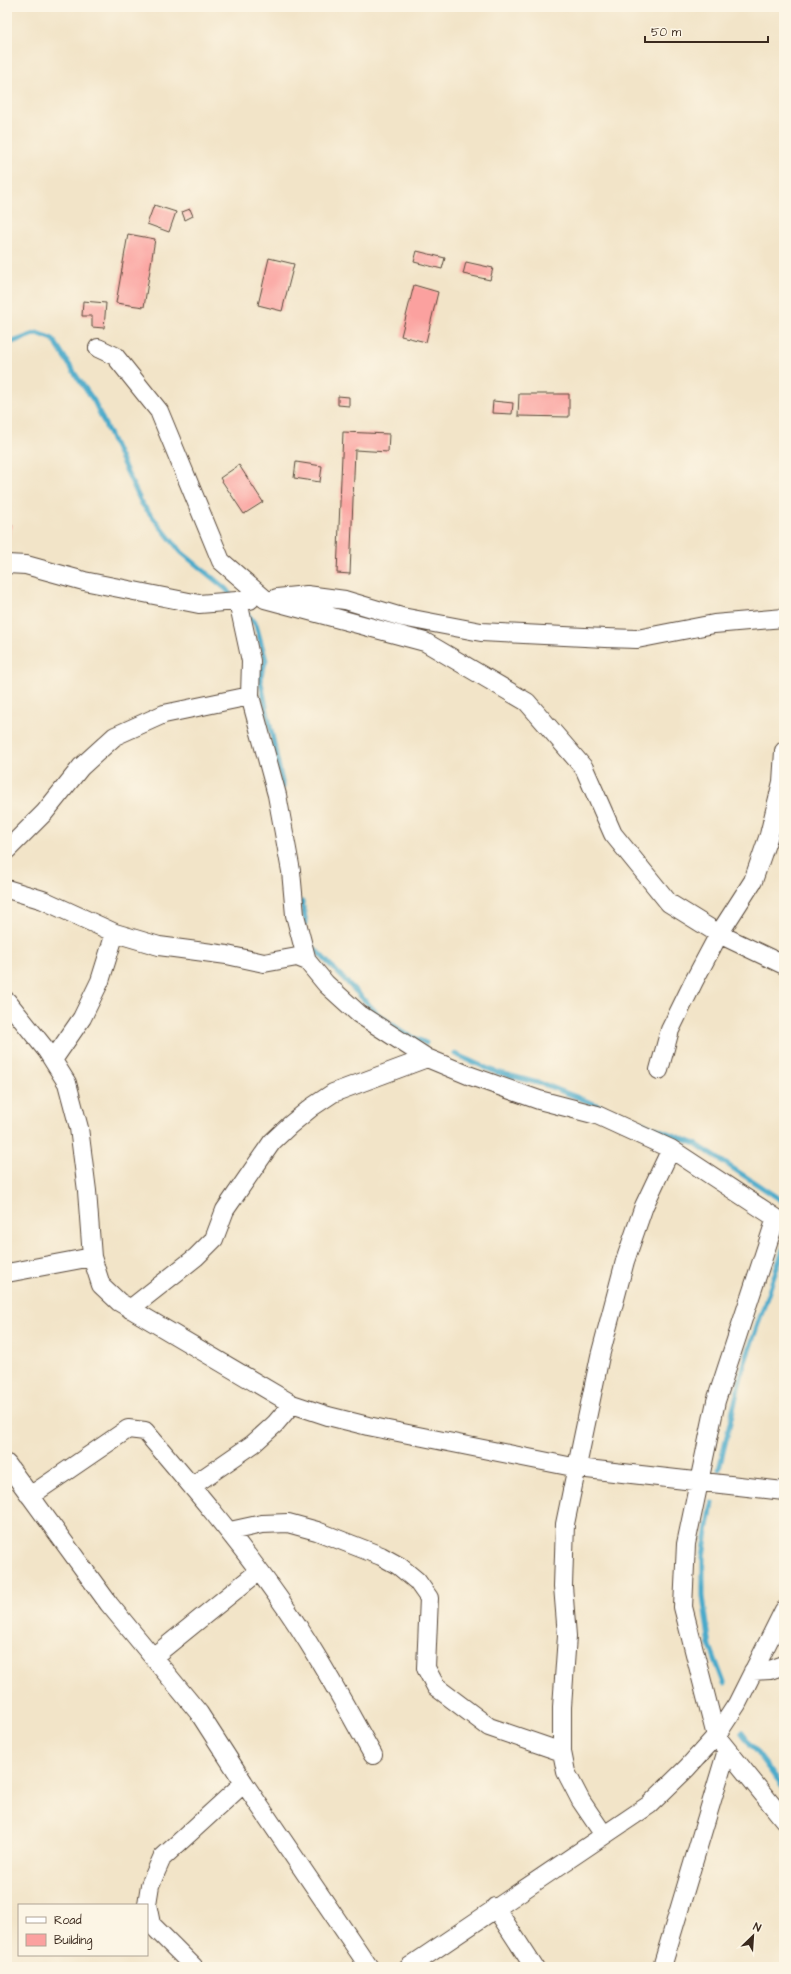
<svg xmlns="http://www.w3.org/2000/svg" width="791" height="1974" font-family="'Architects Daughter',sans-serif">
	<style>
		.lines { fill: none; stroke-linecap: round; stroke-linejoin: round }
		.stream { stroke: #4baaca; stroke-width: 5 }
		.building { fill: #fba19f }
		.minor-casing { stroke: #564638; stroke-width: 20 }
		.minor { stroke: #fff; stroke-width: 18 }
	</style>
	<rect width="100%" height="100%" fill="#fcf5e5"/>
	<filter id="ink" filterUnits="userSpaceOnUse"><feTurbulence type="fractalNoise" baseFrequency=".025" numOctaves="2"/><feDisplacementMap in="SourceGraphic" scale="8" xChannelSelector="R" yChannelSelector="G"/><feConvolveMatrix kernelMatrix="1 2 1 2 8 2 1 2 1" color-interpolation-filters="sRGB"/></filter>
	<filter id="wash" filterUnits="userSpaceOnUse"><feTurbulence type="fractalNoise" baseFrequency=".012" numOctaves="4" result="noise"/><feDisplacementMap in="SourceGraphic" scale="16" xChannelSelector="R" yChannelSelector="G"/><feGaussianBlur stdDeviation="0.9" result="paint"/><feColorMatrix in="noise" values="0 0 0 0 0 0 0 0 0 0 0 0 0 0 0 0 0 1.4 0 .05"/><feComposite in="paint" operator="in"/></filter>
	<g filter="url(#wash)">
		<rect width="100%" height="100%" fill="#f2e4c8"/>
		<g class="lines">
			<path class="stream" d="M7,344l30,-11 16,6 24,38 17,24 48,103 39,48 45,37 6,8
				M248,615l8,10 10,35 -6,18 23,109
				M302,902l4,21
				M309,943l70,72 27,19 20,9
				M455,1054l38,17 53,14 150,59 88,58
				M719,1469l24,-101 41,-121
				M712,1503l-9,53v40l7,50 14,37
				M742,1733l42,56"/>
		</g>
		<g id="blocks">
			<path class="building" d="M154,205l22,7 -7,20 -22,-8z
				M190,209l3,7 -8,4 -3,-8z
				M128,234l27,5 -11,68 -28,-4z
				M417,251l28,7 -3,11 -28,-7z
				M269,258l25,6 -12,47 -24,-6z
				M466,262l27,6 -3,12 -27,-6z
				M414,285l24,7 -12,50 -25,-6z
				M83,301l23,2 -2,25 -12,-1v-11h-10z
				M519,394h50v23l-51,-1z
				M338,396l11,1v9l-11,-1z
				M493,401l20,2 -1,11 -20,-1z
				M343,432l46,2 -1,18 -33,-2 -5,124 -13,-1z
				M296,462l26,4 -2,16 -26,-4z
				M239,465l24,37 -19,12 -24,-36z
				M7,524l5,1 -4,18 -1,-1z"/>
		</g>
	</g>
	<g filter="url(#ink)">
		<use href="#blocks" fill-opacity="0" stroke="#564638" stroke-width="1"/>
		<g class="lines">
			<g class="minor-casing">
				<path id="minor" d="M98,348l17,8 44,55 62,150 44,38 160,43 102,60 57,66 29,66 56,69 50,31 65,31
					M7,564l19,1 58,16 115,23 51,-4
					M277,598l30,-3 38,5 57,17 79,15 124,6 32,1 77,-15 70,-6
					M238,601l13,60 -1,35 27,99 14,76 4,44 12,46 19,23 33,30 68,44 41,17 71,25 58,15 74,34 105,69 -60,183 -30,143 -3,63 33,129 68,84
					M7,850l38,-38 36,-45 34,-31 49,-22 86,-18
					M7,889l36,11 72,33 44,13 68,9 37,8 33,-6 10,4
					M7,1001l40,50 20,32 12,45 8,63 5,66 9,28 18,17 173,102 36,12 40,10 210,42 206,23
					M53,1060l29,-42 18,-37 15,-48
					M659,1070l11,-40 24,-49 25,-47 34,-53 16,-46 13,-53 2,-31
					M7,1273l85,-16
					M130,1309l66,-52 18,-18 11,-29 47,-68 18,-17 22,-18 21,-14 94,-35
					M7,1464l102,140 90,109 45,70 125,184
					M192,1486l61,-42 22,-20 17,-20
					M30,1496l98,-67 17,2c46,54 92,108 133,166 36,50 65,105 95,158
					M230,1531l32,-7 26,-1 29,8 64,25 18,10 18,15 12,17 -3,70 10,19 53,40 73,25
					M153,1657l106,-86
					M753,1671l17,-1 14,-5
					M604,1835l-23,-34 -15,-29 -4,-20v-45l5,-71 -4,-50 2,-62 35,-168 25,-95 19,-55 27,-57
					M495,1907l39,60
					M194,1967l-43,-43 -4,-20 3,-19 12,-27 82,-75
					M409,1967l240,-162 38,-37 29,-32 21,-32 47,-94
					M662,1967l65,-217"/>
			</g>
			<use href="#minor" class="minor"/>
		</g>
	</g>
	<rect width="791" height="1974" fill="none" stroke="#fcf5e5" stroke-width="24"/>
	<rect x="18" y="1904" width="130" height="52" fill="#fcf5e5" stroke="#afa495"/>
	<rect x="26" y="1917" width="20" height="6" fill="#ffffff" stroke="#afa495"/>
	<text x="54" y="1924" font-size="12" fill="#3b2a1e">Road</text>
	<rect x="26" y="1934" width="20" height="12" fill="#fba19f" stroke="#afa495"/>
	<text x="54" y="1944" font-size="12" fill="#3b2a1e">Building</text>
	<g transform="translate(753 1936) rotate(25)" stroke="#fcf5e5" stroke-width="3" paint-order="stroke">
	<path d="M0-3L7 15L0 10L-7 15Z" fill="#3b2a1e"/>
	<text y="-6" font-size="11" font-weight="bold" text-anchor="middle" fill="#3b2a1e">N</text>
	</g>
	<path d="M645 36v6h123v-6" fill="none" stroke="#3b2a1e" stroke-width="2"/>
	<text x="651" y="36" font-size="12" fill="#3b2a1e" stroke="#fcf5e5" stroke-width="3" paint-order="stroke">50 m</text>
</svg>
